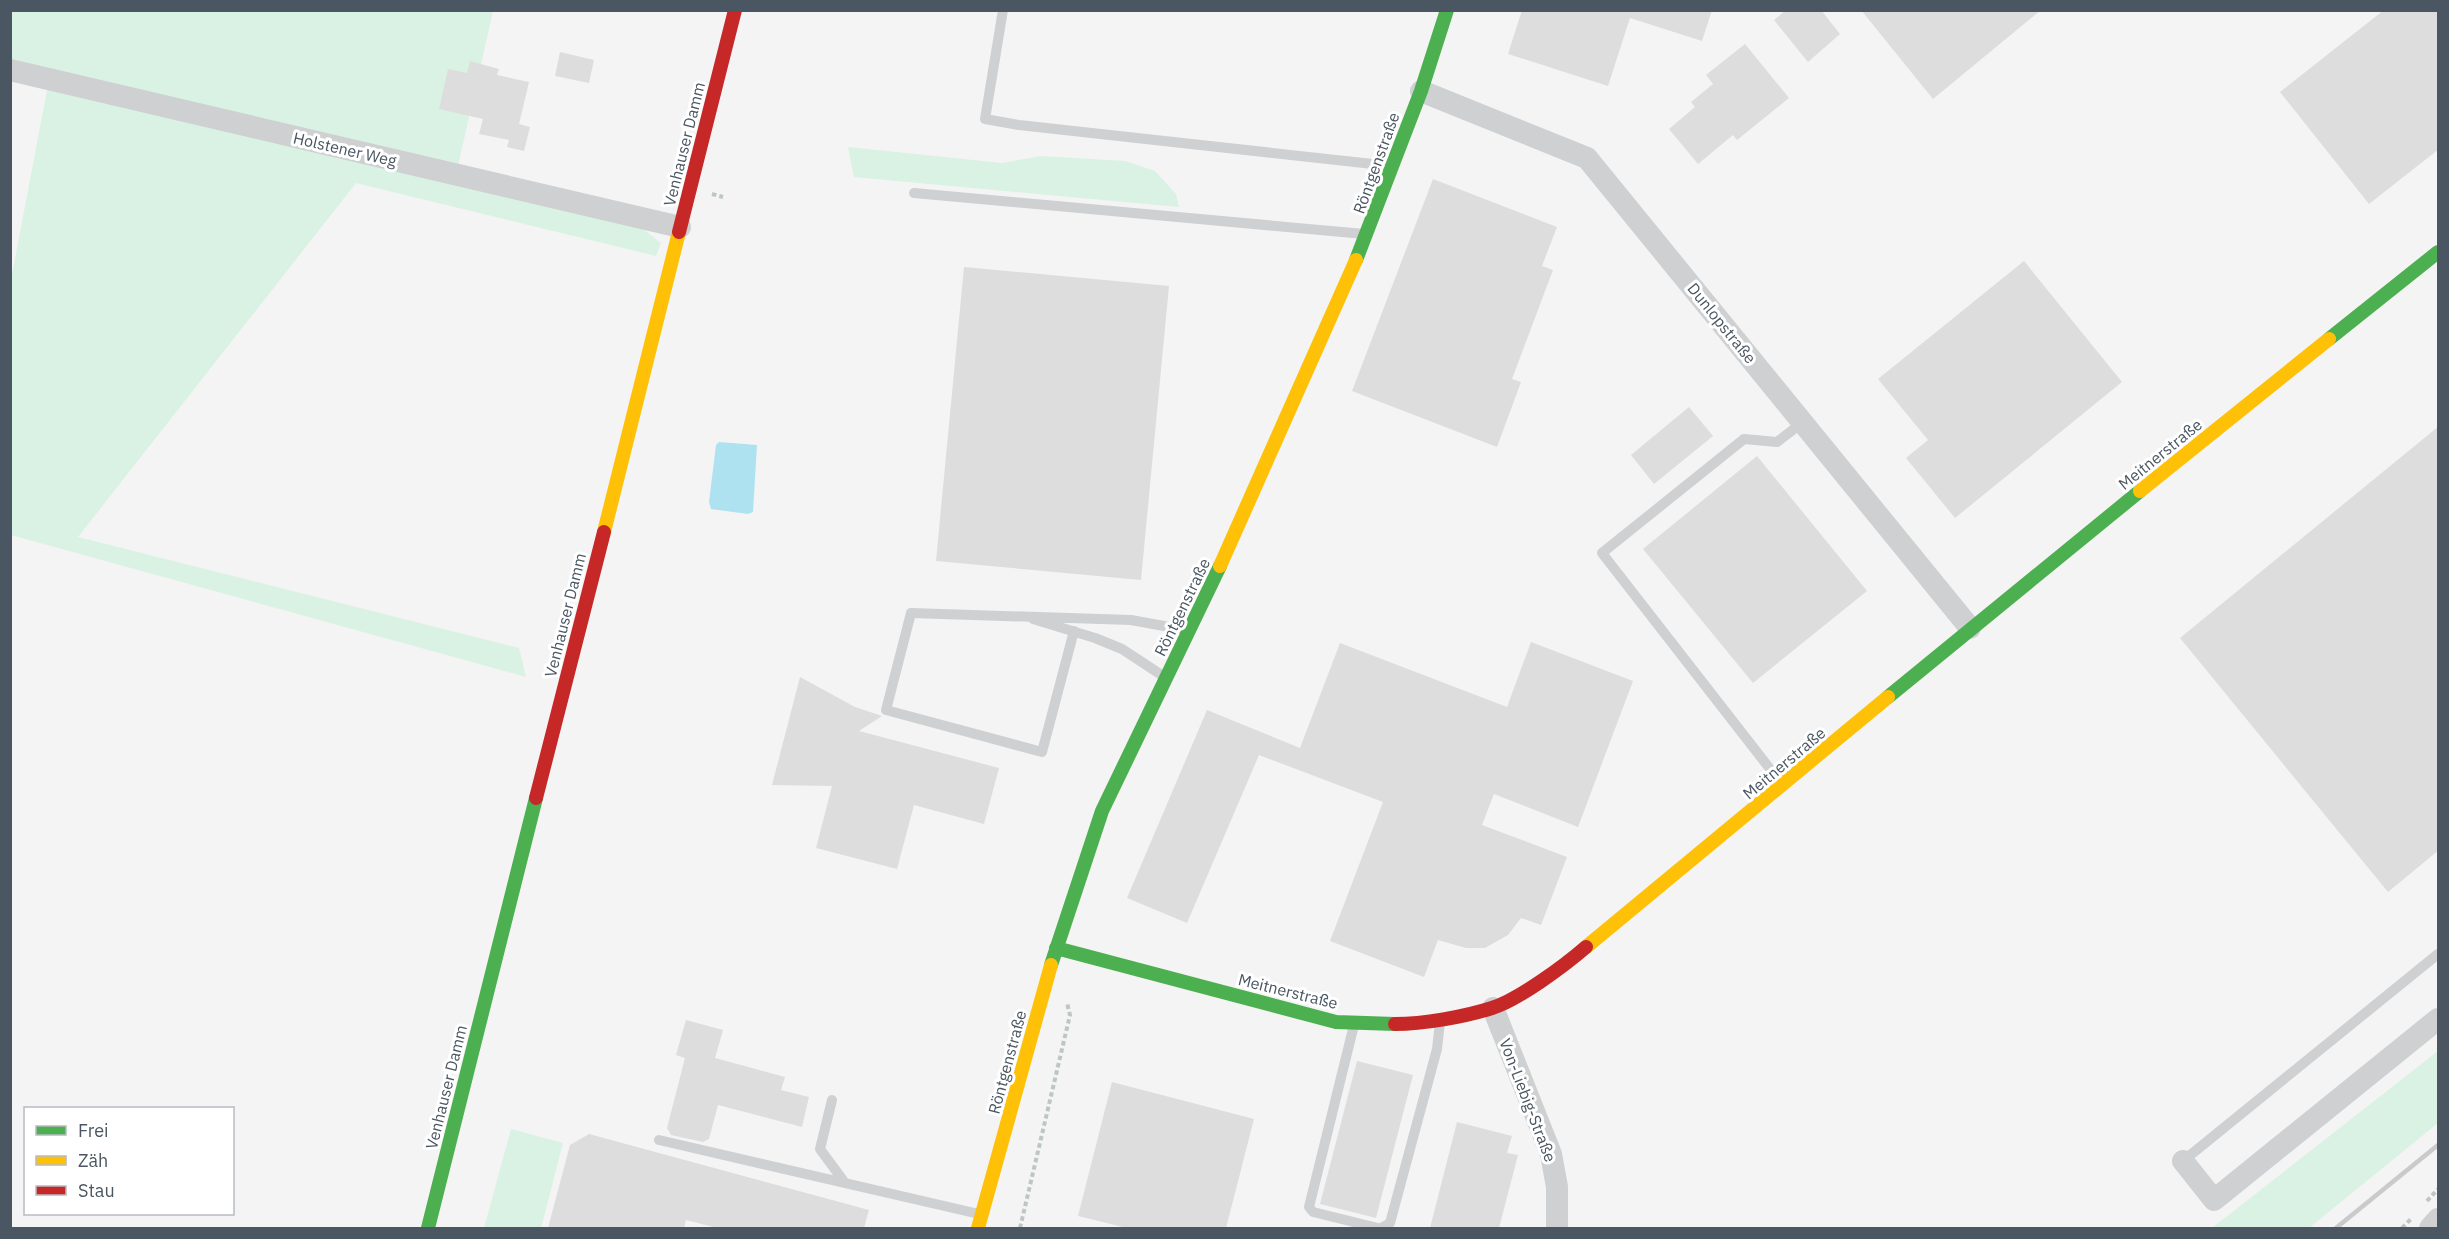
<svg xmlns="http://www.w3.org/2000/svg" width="2449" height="1239" font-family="'IBM Plex Sans',sans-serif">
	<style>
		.green { fill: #d9f2e3 }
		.water { fill: #aee2f0 }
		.building { fill: #ddddde }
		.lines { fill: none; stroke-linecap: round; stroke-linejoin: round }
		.path { stroke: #bcc7c4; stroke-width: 4; stroke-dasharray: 4.5 3; stroke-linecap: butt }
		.lane { stroke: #ced0d2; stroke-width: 10 }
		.street { stroke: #ced0d2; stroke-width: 22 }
		.fast { stroke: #4caf50; stroke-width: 14 }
		.slow { stroke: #ffc107; stroke-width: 14 }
		.jam { stroke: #c62828; stroke-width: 14 }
		.rail { stroke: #c9cacc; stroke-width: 4.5 }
		.labels { text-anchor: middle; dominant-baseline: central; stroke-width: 6; stroke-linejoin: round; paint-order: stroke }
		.street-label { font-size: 16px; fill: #4a5661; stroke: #fff }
	</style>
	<rect width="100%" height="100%" fill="#f4f4f4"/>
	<path class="green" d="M10,11h483l-37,164 184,52 21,16 -5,13 -300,-73 -278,354 441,111 7,29 -515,-142v-255l37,-195 -37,-19z
		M848,147l154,16 39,-7 84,5 30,10 21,23 3,13 -325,-30z
		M2438,1051v72l-129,105h-97z
		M511,1129l52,14 -22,85h-57z"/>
	<path class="water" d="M719,442l38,3 -4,67 -5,2 -37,-5 -2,-7 7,-57z"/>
	<path class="building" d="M1522,10h190l-10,31 -72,-23 -22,68 -100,-32z
		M1786,10h35l19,24 -32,28 -34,-42z
		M1861,10h180l-108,89z
		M2384,10h55v139l-70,55 -89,-112z
		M1745,44l44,54 -52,42 -4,-5 -35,29 -29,-35 26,-22 -4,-5 22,-18 -7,-9z
		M560,52l34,8 -5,23 -34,-7z
		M470,61l29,8 -2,6 32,7 -10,42 11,3 -6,24 -17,-4 2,-7 -30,-6 4,-15 -44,-10 9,-40 19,4z
		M1433,179l124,48 -15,39 11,4 -41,109 9,3 -24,65 -145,-56z
		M2024,261l98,121 -167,136 -49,-60 22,-18 -50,-61z
		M964,267l205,19 -28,294 -205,-19z
		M1689,407l24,29 -59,48 -23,-29z
		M2439,426v424l-51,42 -208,-254z
		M1757,456l110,135 -114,92 -110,-134z
		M1531,642l102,39 -55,146 -84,-33 -12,31 85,32 -26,68 -20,-7 -13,17 -23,13h-19l-28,-8 -14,37 -94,-36 53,-139 -124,-47 -72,168 -60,-25 80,-188 93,38 40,-105 167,64z
		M800,677l55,30 27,9 -23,15 140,37 -15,56 -70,-19 -17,64 -81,-21 16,-62 -60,-1z
		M686,1020l37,10 -8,28 70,19 -4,13 28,7 -7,30 -84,-22 -9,34 -6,3 -32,-7 -4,-7 18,-70 -9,-3z
		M1357,1061l56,14 -37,143 -56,-14z
		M1112,1082l142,37 -28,109h-99l-49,-12z
		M1457,1122l55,14 -5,17 11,2 -19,73h-69z
		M589,1134l280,76 -5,18h-147l-31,-8 -2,8h-136l22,-83z"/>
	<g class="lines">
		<path class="path" d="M712,194l11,3
			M2427,1201l11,-12
			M1020,1228l50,-213 -3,-12
			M2402,1228l10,-10"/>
		<path class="lane" d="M1003,10l-18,109 34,6 372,41
			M914,193l450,41
			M1033,619l62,19 27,11 41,27
			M1074,631l-32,121 -156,-42 25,-97 220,7 55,10
			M1781,783l-179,-230 142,-114 33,3 26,-20
			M1354,1025l-45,182 4,5 65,16
			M832,1100l-12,49 25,34
			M659,1140l320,74
			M2183,1161l255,-207
			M1381,1228l9,-5 47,-174 3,-27"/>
		<path class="street" d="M10,70l670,157
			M1421,91l166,67 383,470
			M1493,1008l58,146 6,33v41
			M2183,1161l31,39 224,-181
			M2430,1228l8,-9"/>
		<path class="fast" d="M1356,260l65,-169 26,-81
			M2329,339l109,-87
			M1888,697l252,-206
			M1056,948l280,74 59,2
			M1051,965l51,-154 118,-245
			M428,1228l108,-430"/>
		<path class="slow" d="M2140,491l189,-152
			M604,532l75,-300
			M1220,566l136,-306
			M1586,947l302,-250
			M978,1228l73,-263"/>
		<path class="jam" d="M679,232l56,-222
			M536,798l68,-266
			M1395,1024c28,0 69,-7 97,-16 26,-8 72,-42 94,-61"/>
		<path class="rail" d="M2336,1228l102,-83"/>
	</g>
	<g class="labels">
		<g class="street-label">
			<text transform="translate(684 144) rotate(-76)">Venhauser Damm</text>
			<text transform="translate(345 149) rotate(13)">Holstener Weg</text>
			<text transform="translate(1376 163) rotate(-70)">Röntgenstraße</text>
			<text transform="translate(1722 323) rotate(51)">Dunlopstraße</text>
			<text transform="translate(2160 454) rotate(-39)">Meitnerstraße</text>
			<text transform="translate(1182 607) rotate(-64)">Röntgenstraße</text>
			<text transform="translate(565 615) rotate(-76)">Venhauser Damm</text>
			<text transform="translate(1784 763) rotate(-40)">Meitnerstraße</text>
			<text transform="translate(1288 991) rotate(14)">Meitnerstraße</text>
			<text transform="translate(1007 1062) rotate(-75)">Röntgenstraße</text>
			<text transform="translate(446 1087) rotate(-76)">Venhauser Damm</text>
			<text transform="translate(1528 1100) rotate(69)">Von-Liebig-Straße</text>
		</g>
	</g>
	<rect width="2449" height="1239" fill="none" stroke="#4a5661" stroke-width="24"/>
	<rect x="24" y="1107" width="210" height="108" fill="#ffffff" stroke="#b7bbc0" stroke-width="1.5"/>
	<rect x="36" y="1126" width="30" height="9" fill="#4caf50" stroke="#b7bbc0" stroke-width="1.5"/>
	<text x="78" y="1137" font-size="18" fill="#4a5661">Frei</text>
	<rect x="36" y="1156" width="30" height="9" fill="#ffc107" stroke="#b7bbc0" stroke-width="1.5"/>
	<text x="78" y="1167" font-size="18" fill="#4a5661">Zäh</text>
	<rect x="36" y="1186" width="30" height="9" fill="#c62828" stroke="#b7bbc0" stroke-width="1.5"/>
	<text x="78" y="1197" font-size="18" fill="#4a5661">Stau</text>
</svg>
